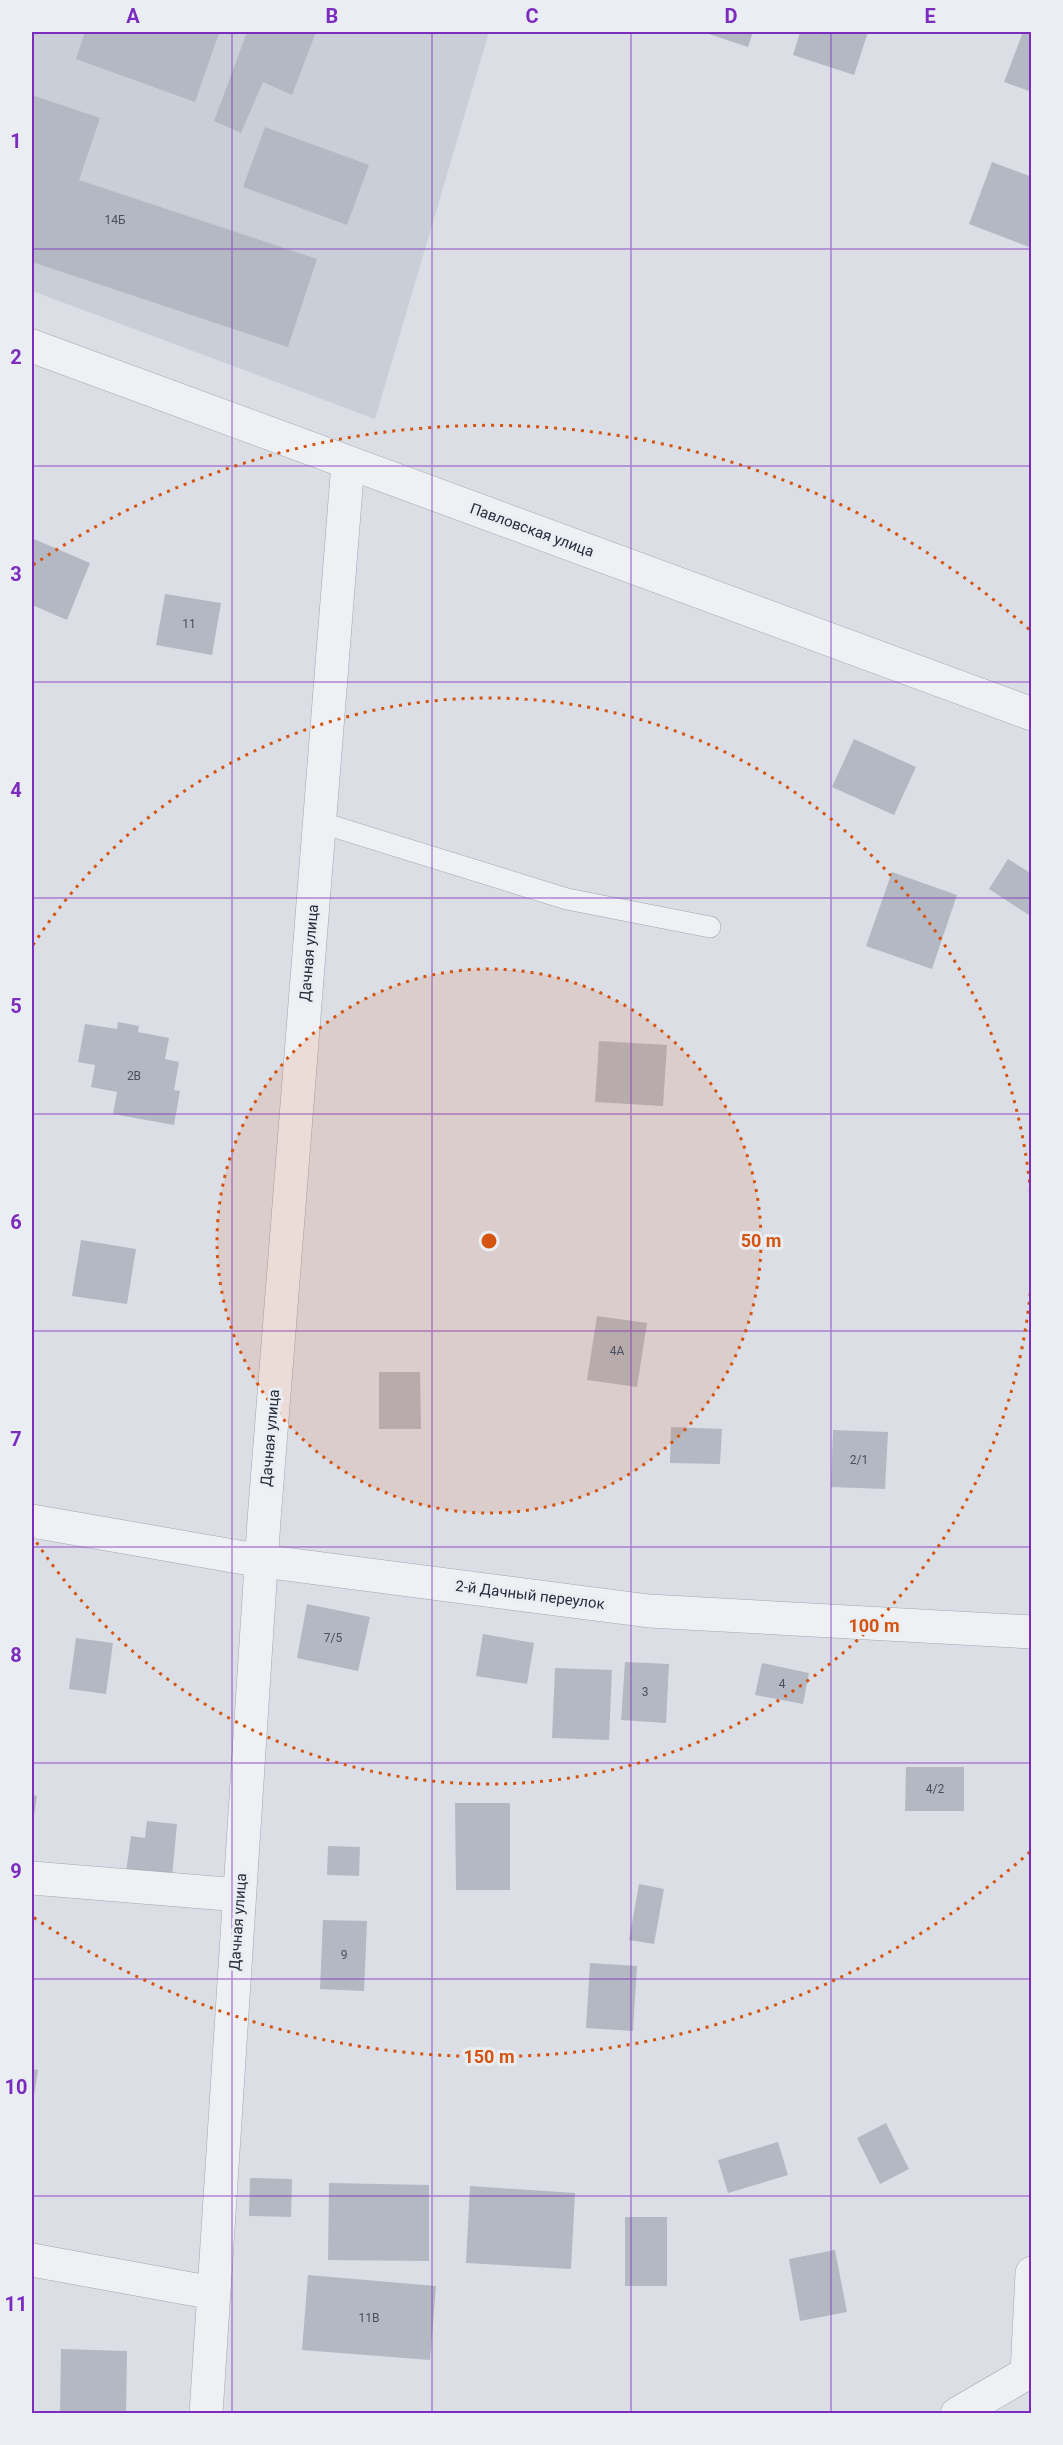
<svg xmlns="http://www.w3.org/2000/svg" width="1063" height="2445" font-family="Roboto,sans-serif">
	<style>
		.built { fill: #caced7 }
		.building { fill: #b3b8c2 }
		.lines { fill: none; stroke-linecap: round; stroke-linejoin: round }
		.lane-casing { stroke: #a1a6af; stroke-width: 22 }
		.street-casing { stroke: #a1a6af; stroke-width: 34 }
		.lane { stroke: #eef0f4; stroke-width: 21 }
		.street { stroke: #eef0f4; stroke-width: 33 }
		.grid { fill: none; stroke: #7b2cbf; stroke-width: 1.5; stroke-opacity: 0.55 }
		.ring { fill: none; stroke: #d55411; stroke-width: 3; stroke-dasharray: 3 6 }
		.labels { text-anchor: middle; dominant-baseline: central; stroke-width: 6; stroke-linejoin: round; paint-order: stroke }
		.number-label { font-size: 12px; fill: #494f5d }
		.street-label { font-size: 15px; fill: #262c3b; stroke: #eaeef3 }
		.centre { fill: #d55411; stroke: #eaeef3; stroke-width: 3 }
		.ring-label { font-size: 18px; text-anchor: middle; font-weight: bold; fill: #d55411; stroke: #eaeef3; stroke-width: 6; stroke-linejoin: round; paint-order: stroke }
		.neatline { fill: none; stroke: #7b2cbf; stroke-width: 2 }
		.grid-label { font-size: 20px; text-anchor: middle; font-weight: bold; fill: #7b2cbf }
	</style>
	<rect width="100%" height="100%" fill="#dbdfe5"/>
	<path class="built" d="M32,32h457l-114,387 -343,-128z"/>
	<path class="building" d="M85,32h130l4,1 -24,69 -119,-43z
		M247,32h69l-24,63 -29,-13 -22,51 -27,-12z
		M703,32h50l-5,15z
		M800,32h68l-14,43 -61,-20z
		M1023,32h9v60l-28,-10z
		M32,95l68,23 -21,62 238,79 -29,88 -256,-85z
		M265,127l104,38 -22,60 -104,-38z
		M992,162l40,15v71l-63,-24z
		M34,539l56,24 -23,57 -35,-15v-60z
		M165,594l56,9 -9,52 -56,-10z
		M854,739l62,28 -22,48 -62,-28z
		M1008,859l24,15v43l-43,-28z
		M892,872l65,23 -25,74 -66,-23z
		M118,1022l21,4 -1,6 31,6 -4,21 14,3 -5,28 6,1 -6,34 -61,-11 4,-22 -26,-5 4,-22 -17,-3 7,-38 32,5z
		M599,1041l68,4 -4,61 -68,-4z
		M81,1240l55,9 -9,55 -55,-8z
		M597,1316l50,7 -10,64 -50,-7z
		M379,1372h41l1,57h-42z
		M671,1427l51,2 -2,35 -50,-1z
		M833,1430l55,2 -3,57 -54,-2z
		M307,1604l63,13 -12,54 -61,-13z
		M483,1634l51,9 -7,41 -51,-8z
		M76,1638l37,5 -7,51 -37,-5z
		M625,1662l44,2 -3,59 -45,-3z
		M762,1663l47,10 -6,31 -48,-9z
		M555,1668l57,2 -3,70 -57,-2z
		M906,1767h58v44h-59z
		M32,1795l5,1 -4,26h-1z
		M455,1803h55v87h-54z
		M147,1821l30,3 -5,53 -46,-5 5,-36 14,2z
		M328,1846l32,1 -1,29 -32,-1z
		M639,1884l25,5 -10,55 -25,-4z
		M323,1920l44,1 -3,70 -44,-2z
		M590,1963l47,3 -4,65 -47,-3z
		M32,2069l6,1 -5,32h-1z
		M886,2123l23,46 -29,15 -23,-46z
		M778,2142l10,33 -60,18 -10,-33z
		M250,2178l42,1 -1,38 -42,-1z
		M329,2183l100,2v76l-101,-1z
		M470,2186l105,7 -4,76 -105,-6z
		M625,2217h42v69h-42z
		M835,2250l12,62 -47,9 -11,-62z
		M308,2275l128,11 -6,74 -128,-10z
		M61,2349l66,2 -1,63 -66,-2z"/>
	<g class="lines">
		<g class="lane-casing">
			<path id="lane" d="M319,822l248,77 143,28"/>
		</g>
		<g class="street-casing">
			<path id="street" d="M32,346l1000,368
				M32,1521l230,40 387,50 383,21
				M32,1878l207,17
				M32,2260l181,33
				M206,2414l58,-894 84,-1057
				M957,2414l70,-41 5,-100"/>
		</g>
		<use href="#lane" class="lane"/>
		<use href="#street" class="street"/>
	</g>
	<path class="grid" d="M232,32v2382M432,32v2382M631,32v2382M831,32v2382M32,249h1000M32,466h1000M32,682h1000M32,898h1000M32,1114h1000M32,1331h1000M32,1547h1000M32,1763h1000M32,1979h1000M32,2196h1000"/>
	<circle cx="489" cy="1241" r="272" fill="#d55411" fill-opacity=".12"/>
	<g class="ring">
		<circle cx="489" cy="1241" r="272"/>
		<path d="M1031 1284A544 544 0 0 1 33 1537M33 945A544 544 0 0 1 1031 1198"/>
		<path d="M1030 1852A816 816 0 0 1 33 1917M33 565A816 816 0 0 1 1030 630"/>
	</g>
	<g class="labels">
		<g class="number-label">
			<text x="115" y="220">14Б</text>
			<text x="189" y="624">11</text>
			<text x="134" y="1076">2В</text>
			<text x="617" y="1351">4А</text>
			<text x="859" y="1460">2/1</text>
			<text x="333" y="1638">7/5</text>
			<text x="782" y="1684">4</text>
			<text x="645" y="1692">3</text>
			<text x="935" y="1789">4/2</text>
			<text x="344" y="1955">9</text>
			<text x="369" y="2318">11В</text>
		</g>
		<g class="street-label">
			<text transform="translate(532 530) rotate(20)">Павловская улица</text>
			<text transform="translate(309 953) rotate(-85)">Дачная улица</text>
			<text transform="translate(270 1438) rotate(-85)">Дачная улица</text>
			<text transform="translate(530 1595) rotate(7)">2-й Дачный переулок</text>
			<text transform="translate(238 1922) rotate(-86)">Дачная улица</text>
		</g>
	</g>
	<circle cx="489" cy="1241" r="9" class="centre"/>
	<g class="ring-label">
		<text x="761" y="1247">50 m</text>
		<text x="874" y="1632">100 m</text>
		<text x="489" y="2063">150 m</text>
	</g>
	<rect width="1063" height="2445" fill="none" stroke="#eaeef3" stroke-width="66"/>
	<rect x="33" y="33" width="997" height="2379" class="neatline"/>
	<g class="grid-label">
		<text x="133" y="23">A</text>
		<text x="332" y="23">B</text>
		<text x="532" y="23">C</text>
		<text x="731" y="23">D</text>
		<text x="930" y="23">E</text>
		<text x="16" y="148">1</text>
		<text x="16" y="364">2</text>
		<text x="16" y="581">3</text>
		<text x="16" y="797">4</text>
		<text x="16" y="1013">5</text>
		<text x="16" y="1229">6</text>
		<text x="16" y="1446">7</text>
		<text x="16" y="1662">8</text>
		<text x="16" y="1878">9</text>
		<text x="16" y="2094">10</text>
		<text x="16" y="2311">11</text>
	</g>
</svg>
